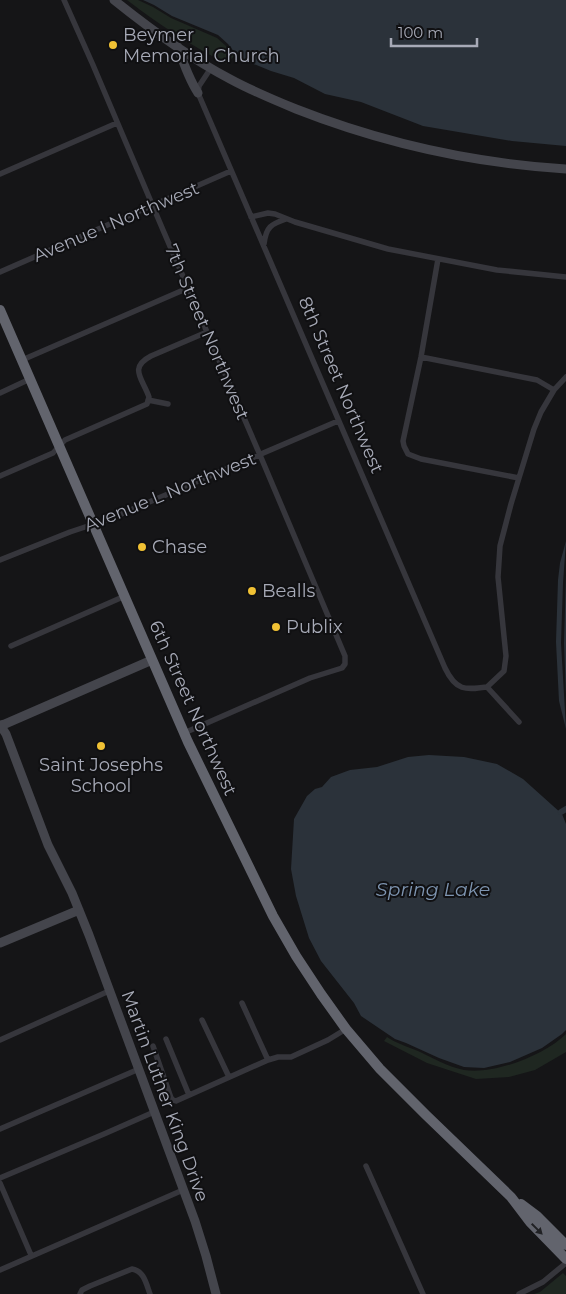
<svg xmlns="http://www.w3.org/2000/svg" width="566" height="1294" font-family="Montserrat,sans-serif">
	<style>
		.green { fill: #1f2721 }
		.water { fill: #2b323a }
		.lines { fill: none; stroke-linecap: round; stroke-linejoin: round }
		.canal { stroke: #2b323a; stroke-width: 6 }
		.street { stroke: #36363c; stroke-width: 5.5 }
		.secondary { stroke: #44454c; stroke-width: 9 }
		.highway { stroke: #62646d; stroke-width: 10 }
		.oneway { fill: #202124 }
		.poi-dot { fill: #f0c134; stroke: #101012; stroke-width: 2 }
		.labels { text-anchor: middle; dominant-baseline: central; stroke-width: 4; stroke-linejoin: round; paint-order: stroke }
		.poi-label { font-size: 18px; fill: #a7aab7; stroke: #101012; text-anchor: start }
		.street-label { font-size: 18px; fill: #a7aab7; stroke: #101012 }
		.water-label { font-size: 19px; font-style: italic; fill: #7e95b1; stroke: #101012 }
	</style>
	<rect width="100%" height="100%" fill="#151517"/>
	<path class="green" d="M127,0h11l15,7 18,11 46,20 9,8 8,10 -7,8c-37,-19 -67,-39 -100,-64z
		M566,1034v18l-31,18 -26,7 -33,2 -49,-16 -43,-22 3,-4c9,6 21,10 31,14 15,7 30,16 46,19 30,5 81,-15 102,-36z
		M563,1273l3,3v18h-32l6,-2z"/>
	<path class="water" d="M143,0h423v146l-54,-5 -89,-15 -62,-24 -36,-8 -31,-16 -23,-7 -32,-13 -11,-14 -10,-9 -46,-19 -18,-11z
		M566,541l-3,42 -2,60 5,86 -7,-28 -3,-59 2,-62 2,-17z
		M566,575v120l-2,-52z
		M429,755l35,2 33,7 26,15 39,35 4,10v206l-4,4 -20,14 -32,14 -26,6 -20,-1 -25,-9 -33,-15 -11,-4 -34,-23 -7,-13 -33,-42 -12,-23 -13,-42 -5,-27 3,-50 13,-23 8,-7 7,-2 9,-10 19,-7 27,-3 31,-10z"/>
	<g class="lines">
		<path class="canal" d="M561,812l5,-3"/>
		<path class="street" d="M64,0l29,65 70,165 97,225 85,201v8l-3,4 -32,10 -126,55
			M211,68l-12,18 -1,7 247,575c11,23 20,22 42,19
			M0,174l117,-51
			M251,217l17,-4 7,1 20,8 93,27 109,21 69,7
			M264,244c2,-17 7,-20 22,-25
			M438,259l-17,98 -18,84 1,5 4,8 13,5 98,19
			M0,272l231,-101
			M421,357l116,23 17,10
			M22,360l166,-72
			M0,393l30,-14
			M148,400l20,4
			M0,476l53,-23 12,-13 82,-36 2,-7c-6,-18 -21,-29 2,-41l56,-24
			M0,560l70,-28 42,-14 226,-97
			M11,646l114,-50
			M487,687l17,-16 2,-15 -8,-79 2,-31 11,-42 23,-75 7,-17 13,-22 12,-13
			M487,687l32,35
			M242,1003l26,57
			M202,1020l27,57
			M166,1039l23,56
			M0,1040l109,-49
			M153,1046l18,52 2,2 3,1 92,-41 10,-3h13l37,-17 18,-11
			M0,1129l139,-60
			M366,1166l57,128
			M0,1178l104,-44 50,-22
			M0,1183l31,72
			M0,1270l183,-80
			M80,1294l2,-4 8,-4 42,-17c12,2 14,14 18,25
			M519,1294l24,-12 23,-19"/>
		<path class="secondary" d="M114,0c36,29 76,58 116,79 22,12 44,21 66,30 89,35 175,54 270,60
			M178,47c5,15 11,32 20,46
			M0,725l6,9 42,111 24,48 17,42 106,286 11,35 10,38
			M0,725l5,-1 147,-64
			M0,943l79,-33"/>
		<path class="highway" d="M0,310l188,432 85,174 23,40 25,38 25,35 34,40 46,46 85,82 19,25 36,37
			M521,1204l16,12 29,29"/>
	</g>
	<defs><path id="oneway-solid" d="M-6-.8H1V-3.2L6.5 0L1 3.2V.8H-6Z" transform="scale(1.25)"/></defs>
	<use class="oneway" href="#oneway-solid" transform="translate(537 1229) rotate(45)"/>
	<g class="poi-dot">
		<circle cx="113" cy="45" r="5"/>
		<circle cx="142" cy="547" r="5"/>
		<circle cx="252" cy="591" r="5"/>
		<circle cx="276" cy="627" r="5"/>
		<circle cx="101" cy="746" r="5"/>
	</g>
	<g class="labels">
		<g class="poi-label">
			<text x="123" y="35">Beymer<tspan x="123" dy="21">Memorial Church</tspan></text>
			<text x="152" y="547">Chase</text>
			<text x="262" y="591">Bealls</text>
			<text x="286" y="627">Publix</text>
			<text x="101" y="765" text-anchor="middle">Saint Josephs<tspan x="101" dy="21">School</tspan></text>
		</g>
		<g class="street-label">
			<text transform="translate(116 222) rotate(-23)">Avenue I Northwest</text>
			<text transform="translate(207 332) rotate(67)">7th Street Northwest</text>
			<text transform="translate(341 385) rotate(67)">8th Street Northwest</text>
			<text transform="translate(170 492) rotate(-22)">Avenue L Northwest</text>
			<text transform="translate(193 708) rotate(66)">6th Street Northwest</text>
			<text transform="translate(165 1096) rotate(70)">Martin Luther King Drive</text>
		</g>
		<g class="water-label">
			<text x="433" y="889">Spring Lake</text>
		</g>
	</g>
	<path d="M391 38v8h86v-8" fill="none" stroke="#a7aab7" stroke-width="2.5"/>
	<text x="398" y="38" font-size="15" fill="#a7aab7" stroke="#101012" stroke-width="4" paint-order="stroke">100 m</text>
</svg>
